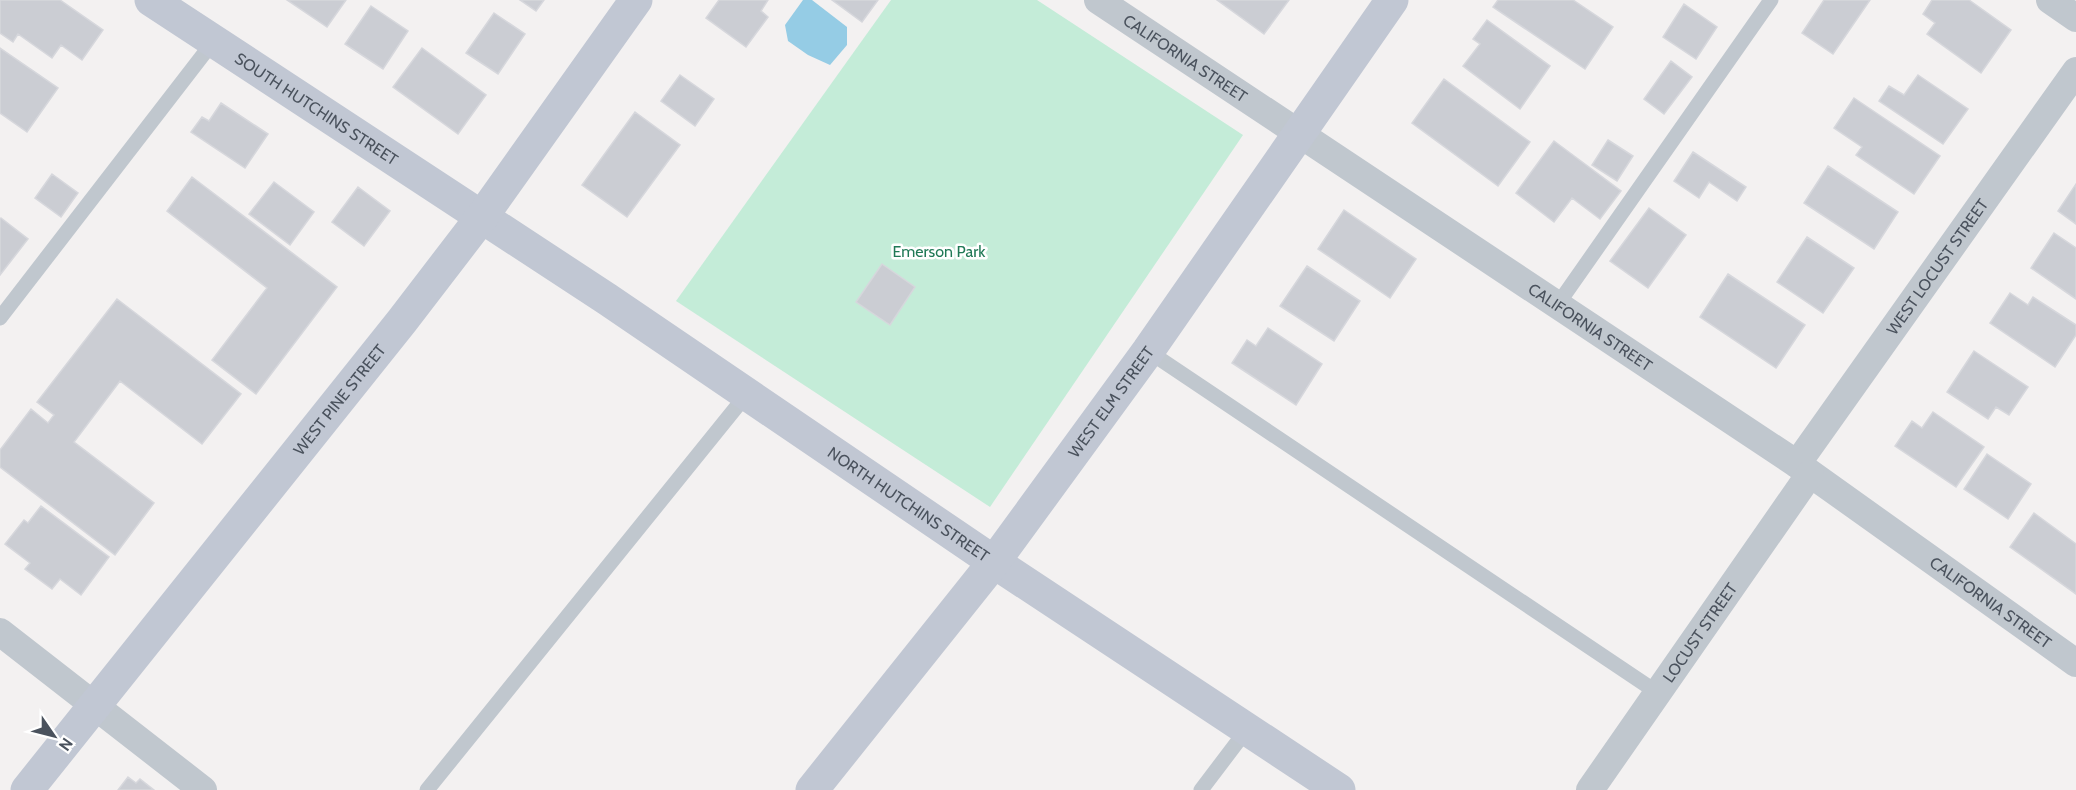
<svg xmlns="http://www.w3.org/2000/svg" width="2076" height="790" font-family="Cabin,sans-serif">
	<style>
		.green { fill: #c4ecd8 }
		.water { fill: #95cce5 }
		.building { fill: #cbcdd3; stroke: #d6d7dc; stroke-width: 1.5 }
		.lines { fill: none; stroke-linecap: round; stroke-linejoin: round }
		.lane { stroke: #c0c7ce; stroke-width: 15 }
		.street { stroke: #c0c7ce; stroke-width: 28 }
		.secondary { stroke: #c1c7d3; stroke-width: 33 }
		.labels { text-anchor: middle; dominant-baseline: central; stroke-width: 5; stroke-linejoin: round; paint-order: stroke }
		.street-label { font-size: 16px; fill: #4a525d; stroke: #fff }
		.park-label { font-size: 16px; fill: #207956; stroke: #fff }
	</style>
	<rect width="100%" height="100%" fill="#f3f1f1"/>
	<path class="green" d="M891,0h146l206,135 -253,372 -314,-206z"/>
	<path class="water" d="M803,0h9l35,27v18l-17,20 -22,-10 -20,-14 -3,-16z"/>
	<path class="building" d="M0,0h60l43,30 -21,30 -21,-15 -9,13 -34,-24 -5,8 -13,-9z
		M287,0h59l-19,27z
		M520,0h24l-8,11z
		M719,0h49l-7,11 7,6 -22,30 -40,-29z
		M832,0h46l-16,22z
		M1217,0h72l-25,34z
		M1498,0h75l40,27 -28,42 -92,-62z
		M1824,0h46l-37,54 -31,-21z
		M1932,0h37l42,30 -30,43 -54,-39 8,-11 -12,-9z
		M1684,4l33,23 -21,32 -33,-22z
		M371,6l37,25 -25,38 -38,-25z
		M494,13l31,21 -27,40 -32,-21z
		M1487,20l63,46 -30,43 -57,-43 17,-22 -7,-5z
		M0,48l58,40 -31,44 -27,-19z
		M422,48l64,47 -28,39 -65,-47z
		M1671,61l21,16 -28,37 -20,-15z
		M680,75l34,24 -19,27 -34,-25z
		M1918,75l50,34 -25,35 -64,-43 10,-15 15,9z
		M1444,79l86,63 -32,44 -86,-63z
		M1854,98l86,58 -26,38 -58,-39 6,-8 -28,-19z
		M221,103l47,31 -23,34 -54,-36 11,-15 7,4z
		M635,112l45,33 -53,72 -45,-32z
		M1608,140l25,16 -16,25 -25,-16z
		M1554,141l67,50 -21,28 -28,-21 -18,24 -38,-29z
		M1693,152l53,35 -9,14 -28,-19 -10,16 -25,-17z
		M1828,166l70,46 -24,37 -70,-46z
		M52,174l26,19 -17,24 -26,-19z
		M192,177l145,110 -81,107 -44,-34 55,-72 -100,-77z
		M274,182l40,30 -24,33 -41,-31z
		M2076,184v40l-18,-13z
		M358,187l32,24 -26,35 -32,-24z
		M1649,208l37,27 -38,53 -38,-27z
		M1344,210l72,49 -26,39 -72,-49z
		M1,218l27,21 -28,36v-56z
		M2054,233l22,15v51l-45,-31z
		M1807,237l47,31 -31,45 -46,-31z
		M882,264l33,23 -25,38 -34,-23z
		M1307,266l53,35 -26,40 -54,-35z
		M1728,274l77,51 -29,43 -76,-51z
		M2010,293l18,12 5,-8 43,28v10l-21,32 -65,-44z
		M117,299l124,95 -39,50 -82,-63 -46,61 80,61 -39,52 -115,-88v-17l31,-41 17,14 6,-8 -17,-13z
		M1268,328l54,36 -26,41 -64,-42 15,-23 9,6z
		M1974,351l54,36 -19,28 -13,-8 -8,12 -41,-27z
		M1933,412l51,35 -28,40 -61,-41 17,-25 10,7z
		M1987,454l44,30 -23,35 -44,-30z
		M41,506l68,51 -28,38 -21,-16 -8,10 -27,-20 5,-6 -25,-19 19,-24 4,3z
		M2034,513l42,31v50l-66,-47z
		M128,777l8,6 4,-4 14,11h-36z"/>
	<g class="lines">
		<path class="lane" d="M1558,304l213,-304
			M0,318l213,-276
			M1148,351l510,342
			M427,790l320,-396
			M1201,790l47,-62"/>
		<g class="street">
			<path id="s1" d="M1098,0l699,464 279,199"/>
			<path d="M2050,0l26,18"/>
			<path id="s2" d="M1797,464l279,-393"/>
			<path d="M0,632l203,158"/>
			<path id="s3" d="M1590,790l220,-316"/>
		</g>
		<g class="secondary">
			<path id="s4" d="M151,0l456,299 387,263 345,228"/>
			<path id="s5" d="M27,790l375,-469 79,-103 155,-218"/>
			<path id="s6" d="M812,790l182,-228 154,-211 244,-351"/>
		</g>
	</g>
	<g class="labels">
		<g class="street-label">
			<text stroke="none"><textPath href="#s1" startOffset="105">CALIFORNIA STREET</textPath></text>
			<text stroke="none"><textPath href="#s4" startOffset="198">SOUTH HUTCHINS STREET</textPath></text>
			<text stroke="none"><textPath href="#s2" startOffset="242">WEST LOCUST STREET</textPath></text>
			<text stroke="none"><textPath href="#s1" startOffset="591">CALIFORNIA STREET</textPath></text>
			<text stroke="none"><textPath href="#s5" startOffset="500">WEST PINE STREET</textPath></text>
			<text stroke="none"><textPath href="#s6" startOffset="490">WEST ELM STREET</textPath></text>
			<text stroke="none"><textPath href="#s4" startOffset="910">NORTH HUTCHINS STREET</textPath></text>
			<text stroke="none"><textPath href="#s1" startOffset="1077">CALIFORNIA STREET</textPath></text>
			<text stroke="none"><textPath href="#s3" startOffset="192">LOCUST STREET</textPath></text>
		</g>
		<g class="park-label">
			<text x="939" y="251">Emerson Park</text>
		</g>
	</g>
	<g transform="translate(54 736) rotate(125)" stroke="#ffffff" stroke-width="4.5" paint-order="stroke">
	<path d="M0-4.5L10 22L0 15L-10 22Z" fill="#4a525d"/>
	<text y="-9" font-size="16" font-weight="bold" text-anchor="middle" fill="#4a525d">N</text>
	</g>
</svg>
